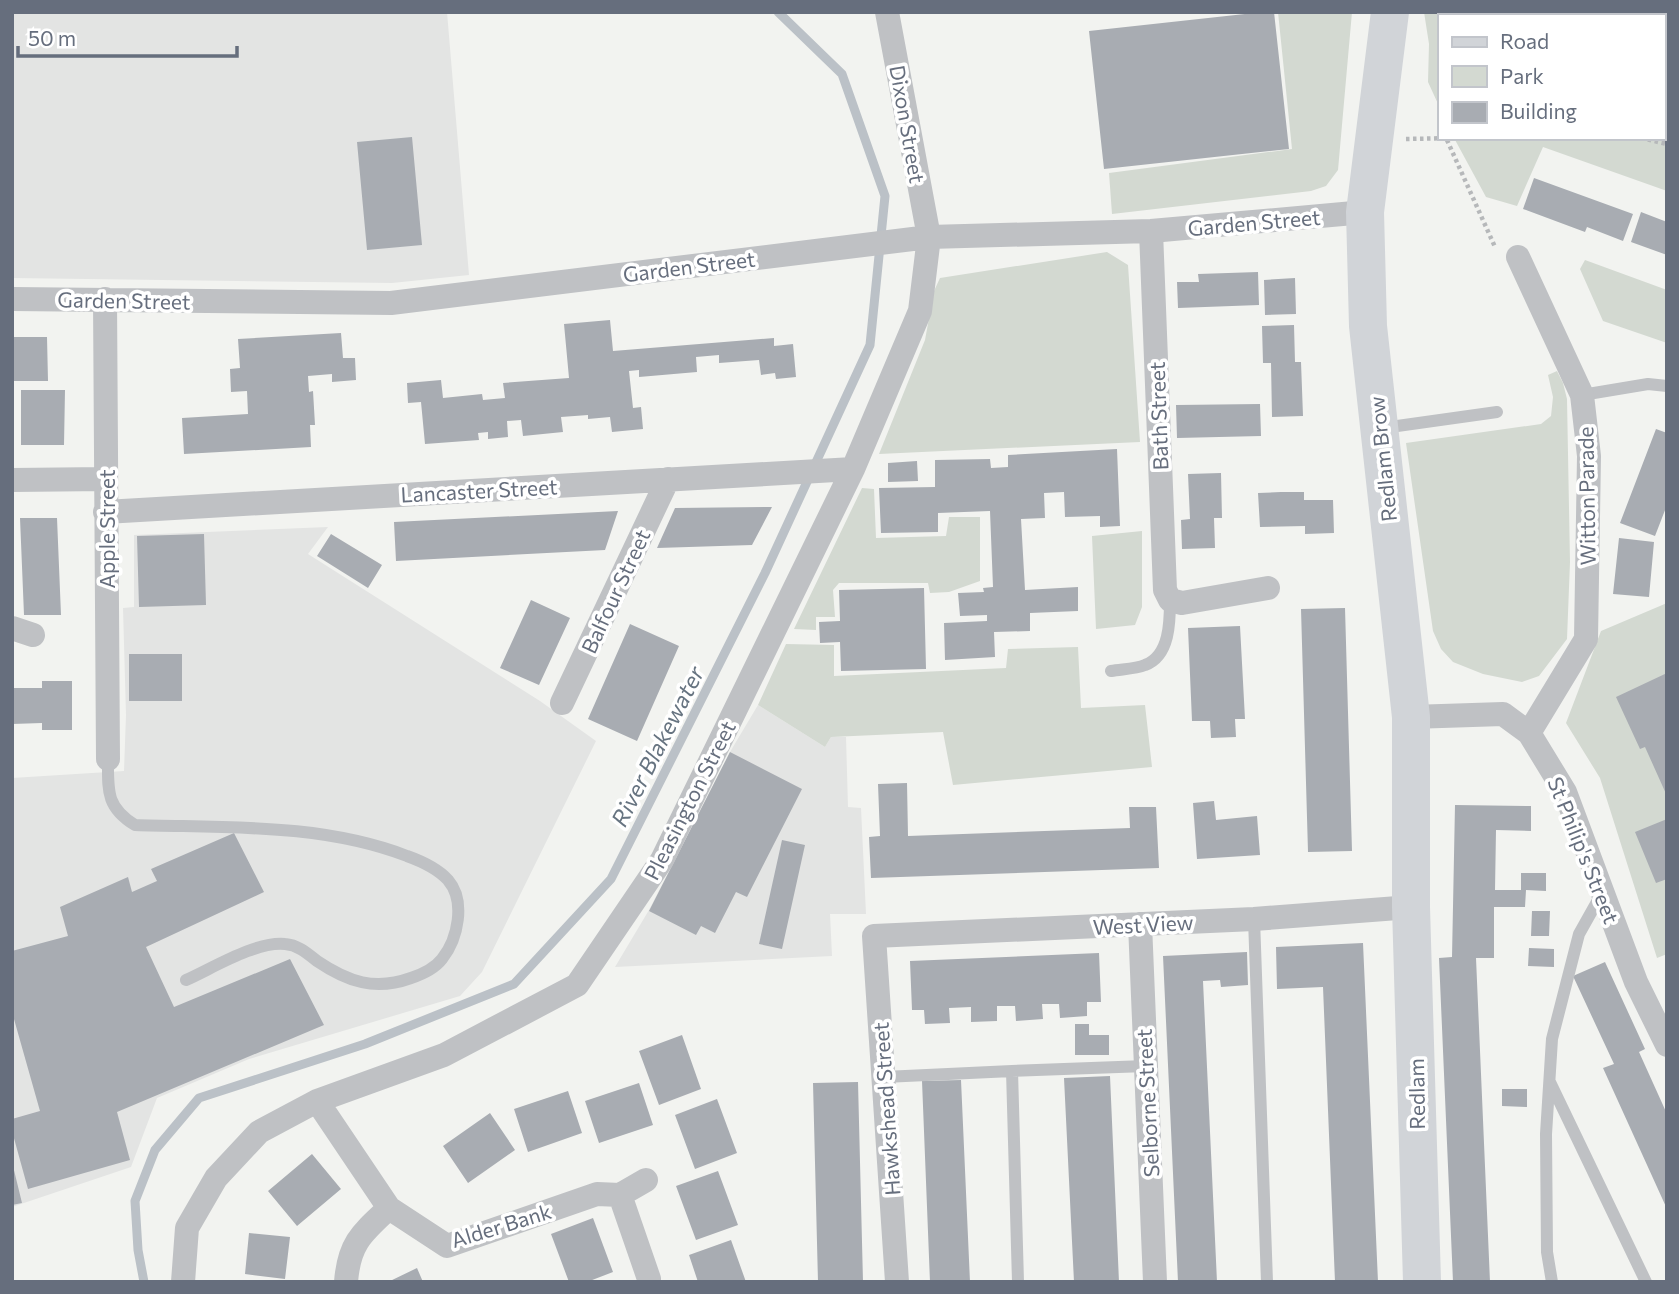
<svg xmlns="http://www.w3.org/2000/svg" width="1679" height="1294" font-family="Commissioner,sans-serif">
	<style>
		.built { fill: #e3e4e3 }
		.green { fill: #d3d9d1 }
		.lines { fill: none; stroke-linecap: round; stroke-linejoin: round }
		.stream { stroke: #bbc1c7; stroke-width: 9 }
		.building { fill: #a8acb2 }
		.path { stroke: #b6b8ba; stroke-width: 4.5; stroke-dasharray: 3.5 3.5; stroke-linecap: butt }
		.lane { stroke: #bfc1c4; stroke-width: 12 }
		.street { stroke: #bfc1c4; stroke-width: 24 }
		.primary { stroke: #d1d4d8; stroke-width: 38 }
		.labels { text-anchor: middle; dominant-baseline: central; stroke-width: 7; stroke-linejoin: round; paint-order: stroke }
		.street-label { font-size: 21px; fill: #666e7d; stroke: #fff }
		.water-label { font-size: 23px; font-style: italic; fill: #677481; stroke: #fff }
	</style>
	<rect width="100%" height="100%" fill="#f2f3f0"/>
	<path class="built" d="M12,12h435l22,263 -77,8 -380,-5z
		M328,527l-20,27 232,147 56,40 -114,231 -22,24 -211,63 -92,39 -26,69 -119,40v-429l112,-7 2,-56 -3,-107 11,-1v-72z
		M758,705l67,42 6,-10h15l2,70 13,1 5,106h-36l2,42 -217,11 34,-57 81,-158z"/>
	<path class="green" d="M1278,12h74l-14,158 -12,16 -15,5 -199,23 -3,-41 183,-24z
		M1424,12h243v179l-124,-44 -26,59 -31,-9 -32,-59h209v-122h-224v90l-11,-24 1,-38z
		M1107,252l21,13 12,177 -261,12 46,-114 9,-49 6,-13z
		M1585,260l82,30v53l-64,-22 -23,-52z
		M1557,371l6,12 4,16 3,163 -3,77 -28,37 -17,6 -39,-8 -30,-12 -12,-13 -8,-18 -27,-188 135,-19 10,-8 2,-19 -5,-22z
		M862,488l12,1 2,49 70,-2 3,-19h31v64l-31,11 -19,1 -2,-10h-89l-6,7 2,27h-19v13l-22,-1z
		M1142,531v76l-7,18 -39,4 -4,-93z
		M1667,603v351l-10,4 -57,-180 -34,-55 35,-92z
		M786,644l48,1v31l172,-8 2,-19 70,-2 3,61 64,-3 7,62 -199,18 -10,-53 -112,5 -6,10 -67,-42z"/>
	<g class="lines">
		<path class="stream" d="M144,1282l-6,-32 -3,-49 20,-51 44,-52 166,-54 149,-60 97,-105 154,-306 105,-228 15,-149 -43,-122 -64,-62"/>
	</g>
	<path class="building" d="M1263,12h11l15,137 -185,20 -15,-138z
		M412,137l10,108 -55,5 -10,-108z
		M1534,178l99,36 -10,27 -36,-14 -2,5 -62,-23z
		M1641,212l26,10v33l-36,-13z
		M1258,272l1,33 -81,3 -1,-26h22l-1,-8z
		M1295,278l1,36 -31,1 -1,-35z
		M610,320l3,31 161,-13v8l19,-2 3,33 -20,2 -1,-6 -14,2 -2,-15 -40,3v-8l-23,2 1,15 -58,5v-7l-10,1 4,37 8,-1 2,22 -31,3 -2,-15 -22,2v-4l-27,2 2,15 -40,4 -2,-16 -14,1 1,16 -20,2v-7l-10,1 1,7 -54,4 -4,-42 -13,1 -1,-20 34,-3 2,18 39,-4 1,6 22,-2 -2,-15 66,-5 -5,-54z
		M1294,325l1,37h6l2,54 -31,1 -1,-54h-8l-1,-37z
		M341,333l2,25h12l1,22 -24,2v-8l-24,2 1,16 4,-1 2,34h-5l1,22 -127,7 -2,-36 66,-4 -1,-23 -16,1 -1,-23 10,-1 -2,-29z
		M12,337h35l1,44h-36z
		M21,390h44l-1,55h-43z
		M1260,404l1,32 -84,2 -1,-33z
		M1656,429l11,4v72l-12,31 -35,-13z
		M1117,449l3,77 -20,1v-11l-35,1 -1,-25 -20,1 1,25 -24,1 4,71 53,-3v24l-48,2v18l-36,1 1,25 -50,3 -1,-37 43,-2v-6l-27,1 -2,-23 26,-1 -1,-4 10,-1 -3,-76 -52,2v19l-57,1 -2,-45 56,-1v-27l55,-1 1,9 17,-1v-12z
		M917,461l1,20 -30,1v-19z
		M1221,473l1,45h-8l1,30 -33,1 -1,-29 9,-1 -2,-45z
		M1281,492h23v8h29l1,33 -29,1v-8l-45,1 -2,-34z
		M772,507l-20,38 -95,3 18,-40z
		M618,511l-13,39 -209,11 -2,-39z
		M20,518h37l4,97h-37z
		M204,534l2,71 -67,2 -2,-71z
		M331,534l51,31 -14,23 -51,-32z
		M1619,538l35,4 -5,55 -36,-3z
		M924,588l2,81 -85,2 -1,-29 -20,1 -1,-21 21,-1 -1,-31z
		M531,600l39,18 -31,67 -39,-17z
		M1345,608l7,243 -44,1 -7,-243z
		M630,624l49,22 -42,95 -49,-22z
		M1240,626l5,93h-10l1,18 -25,1 -1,-17h-18l-4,-93z
		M129,654h53v47h-53z
		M1667,673v123l-22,-49 -5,2 -24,-52z
		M42,681h30v49h-30v-7l-30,1v-36h30z
		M730,752l72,37 -55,108 -11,-5 -21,41 -14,-7 -5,9 -47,-24z
		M907,783l1,53 222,-8 -1,-21h27l3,61 -288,10 -2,-41 11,-1 -2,-52z
		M1214,801l2,19 41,-4 3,39 -63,4 -4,-56z
		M1455,805l76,1v25l-35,-1 -1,60h26v-17h25v18l-20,-1 -1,17h-31v51h-18l14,324h-37l-14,-324 13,-1z
		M1667,819v60l-11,4 -21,-51z
		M234,833l30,59 -118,55 28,60 116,-48 34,66 -207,87 13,48 -102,29 -16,-58v-12l28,-8 -28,-99v-61l56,-15 -8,-29 68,-30 4,15 25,-11 -6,-12z
		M782,840l23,5 -23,104 -23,-5z
		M1532,911h18l-1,25h-18z
		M1363,943l15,339h-43l-12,-295 -46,2 -1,-42z
		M1529,948l25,1v18l-26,-1z
		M1247,952l1,33 -27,2 -1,-7 -17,1 14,301h-39l-15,-326z
		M1099,953l2,49h-14v14l-27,2 -1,-14h-17l1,15 -27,2 -1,-15h-18v15l-26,1v-15l-22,1 1,15 -25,1 -1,-14h-12l-2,-49z
		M1605,962l40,87 -6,3 28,62v95l-64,-141 11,-4 -41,-88z
		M1075,1024h14v11h20v20h-34z
		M682,1035l19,54 -42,16 -20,-54z
		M1110,1076l9,206h-45l-10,-204z
		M961,1080l9,202h-40l-8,-201z
		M858,1082l5,200h-45l-5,-199z
		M639,1083l14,42 -54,18 -14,-42z
		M1502,1089h25v18l-25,-1z
		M568,1091l14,42 -54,19 -14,-43z
		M717,1099l20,54 -42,16 -20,-54z
		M490,1113l25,37 -47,33 -25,-37z
		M312,1154l29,35 -44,37 -29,-35z
		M13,1166l9,37 -10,2v-38z
		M718,1171l20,54 -42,15 -20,-54z
		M593,1218l20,54 -26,10h-18l-18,-48z
		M249,1233l41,4 -5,42 -40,-5z
		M731,1240l15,42h-48l-9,-27z
		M417,1268l6,14h-35z"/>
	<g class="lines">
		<path class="path" d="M1584,16l4,-4
			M1641,138l26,6
			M1406,139l47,-1
			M1447,140l48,107"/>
		<path class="lane" d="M1582,395l66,-11 19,2
			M1383,428l114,-16
			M1111,671c11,-2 24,-2 34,-6 25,-9 25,-44 25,-65
			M108,759c0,32 -2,48 27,66 91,3 186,-2 272,31 14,5 31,13 41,24 18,21 10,59 -6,79 -7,9 -19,15 -31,19 -36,13 -63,4 -94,-17 -10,-8 -19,-16 -32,-17 -29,-3 -72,24 -99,36
			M1254,919l13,363
			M1012,1071l134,-5
			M884,1077l128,-6 6,211
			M1550,1082l96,200
			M1552,1282l-5,-30 -1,-118 6,-95 27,-105 23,-41"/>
		<path class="street" d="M1151,231l14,359 5,10 12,3 86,-15
			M1518,257l64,138 7,61 -3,183 -57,94
			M12,299l379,4 538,-66 222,-6 214,-19
			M105,299l3,460
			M12,480l94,-1
			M105,512l748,-43
			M12,628l21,7
			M562,703l106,-224
			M1411,717l92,-3 26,19 36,59 71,190 31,63
			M1140,924l15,358
			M317,1101l72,107 58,38 150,-52 23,1 29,84
			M620,1195l26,-15
			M183,1282l4,-54 29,-50 43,-46 58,-31 127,-46 133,-70 85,-125 191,-391 67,-158 9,-74 -42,-225
			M346,1282c3,-39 16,-49 43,-74
			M897,1282l-23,-346 380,-17 157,-12"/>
		<path class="primary" d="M1390,12l-25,200 3,114 43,391v190l11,375"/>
	</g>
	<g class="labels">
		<g class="street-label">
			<text transform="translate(908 124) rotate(80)">Dixon Street</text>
			<text transform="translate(1254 222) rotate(-5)">Garden Street</text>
			<text transform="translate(689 266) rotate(-7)">Garden Street</text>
			<text transform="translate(124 300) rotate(1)">Garden Street</text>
			<text transform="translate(1158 416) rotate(-92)">Bath Street</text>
			<text transform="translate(1382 459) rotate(-96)">Redlam Brow</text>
			<text transform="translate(479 490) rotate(-3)">Lancaster Street</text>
			<text transform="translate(1586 496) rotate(-91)">Witton Parade</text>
			<text transform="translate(106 529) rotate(-90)">Apple Street</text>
			<text transform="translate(615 591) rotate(-65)">Balfour Street</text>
			<text transform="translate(689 800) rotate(-63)">Pleasington Street</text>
			<text transform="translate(1584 850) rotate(68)">St Philip's Street</text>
			<text transform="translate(1143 924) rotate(-3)">West View</text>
			<text transform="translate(1416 1094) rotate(-91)">Redlam</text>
			<text transform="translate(1147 1103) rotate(-93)">Selborne Street</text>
			<text transform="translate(886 1109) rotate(-94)">Hawkshead Street</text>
			<text transform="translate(501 1225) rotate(-17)">Alder Bank</text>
		</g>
		<g class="water-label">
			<text transform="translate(657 746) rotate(-63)">River Blakewater</text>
		</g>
	</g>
	<rect width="1679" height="1294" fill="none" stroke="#666e7d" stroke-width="28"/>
	<rect x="1438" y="14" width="228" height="126" fill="#ffffff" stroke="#c2c5cb" stroke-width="2"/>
	<rect x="1452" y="37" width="35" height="10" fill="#d1d4d8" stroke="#c2c5cb" stroke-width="2"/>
	<text x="1500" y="49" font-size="21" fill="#666e7d">Road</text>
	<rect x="1452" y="66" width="35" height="21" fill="#d3d9d1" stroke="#c2c5cb" stroke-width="2"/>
	<text x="1500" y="84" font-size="21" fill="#666e7d">Park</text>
	<rect x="1452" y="102" width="35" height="21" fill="#a8acb2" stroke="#c2c5cb" stroke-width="2"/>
	<text x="1500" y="119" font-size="21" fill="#666e7d">Building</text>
	<path d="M18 46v10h219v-10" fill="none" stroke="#666e7d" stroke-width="3.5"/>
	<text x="28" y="46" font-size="21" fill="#666e7d" stroke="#ffffff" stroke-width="5" paint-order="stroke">50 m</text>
</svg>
